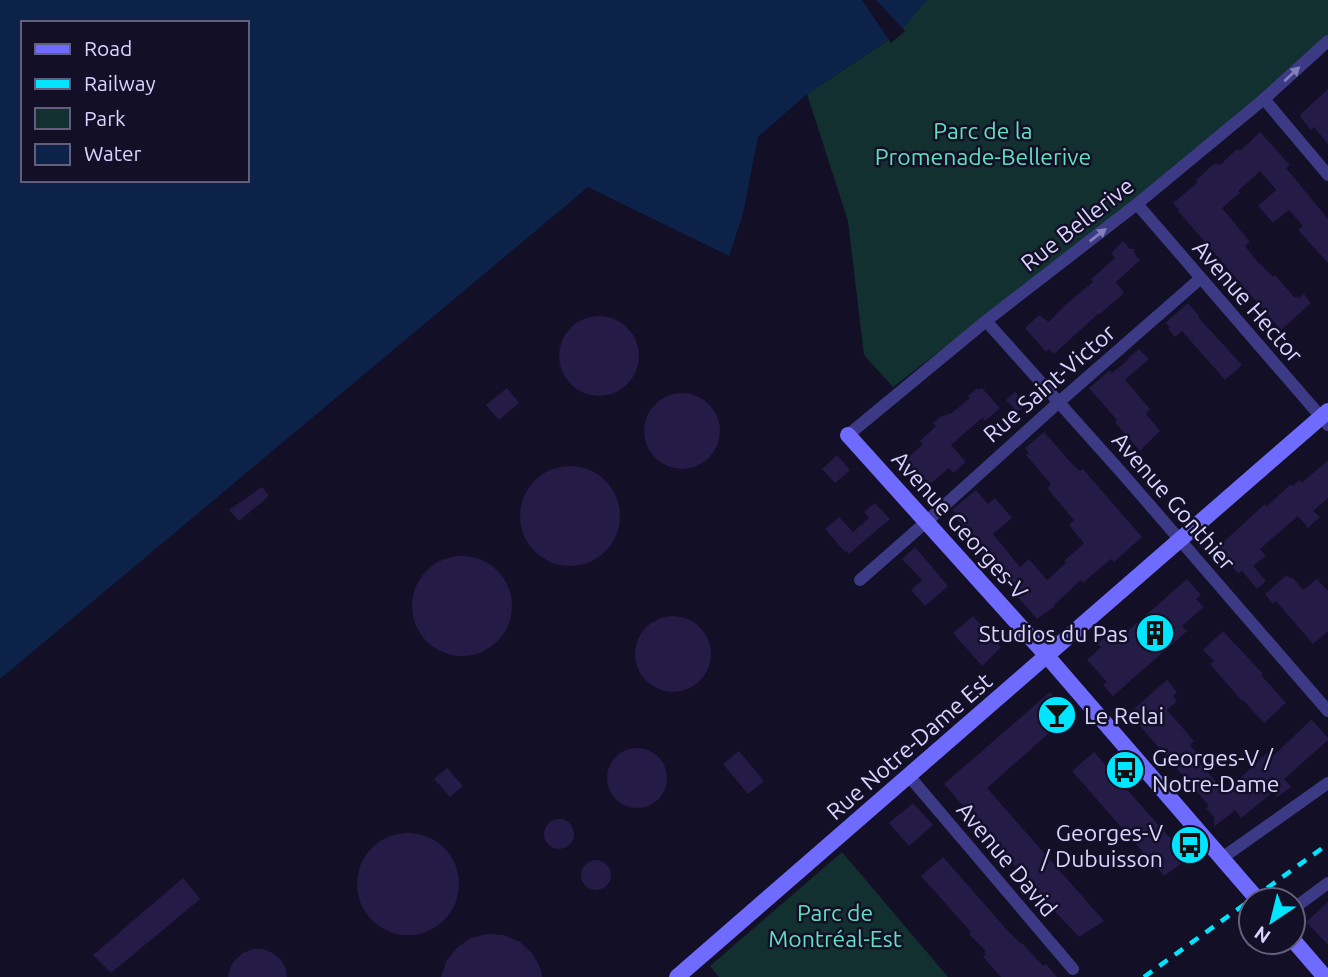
<svg xmlns="http://www.w3.org/2000/svg" width="1328" height="977" font-family="Ubuntu,sans-serif">
	<style>
		.green { fill: #12302f }
		.water { fill: #0c2248; fill-rule: evenodd }
		.pier { fill: #130f26 }
		.building { fill: #241b47 }
		.lines { fill: none; stroke-linecap: round; stroke-linejoin: round }
		.street { stroke: #3d3a85; stroke-width: 12 }
		.secondary { stroke: #6f6bff; stroke-width: 16 }
		.rail { stroke: #00e5ff; stroke-width: 4.5; stroke-dasharray: 10 9; stroke-linecap: butt }
		.oneway { fill: #837fbc }
		.labels { text-anchor: middle; dominant-baseline: central; stroke-width: 5; stroke-linejoin: round; paint-order: stroke }
		.park-label { font-size: 23px; fill: #5fe0c0; stroke: #130f26 }
		.street-label { font-size: 23px; fill: #d9d4ff; stroke: #130f26 }
		.poi-label { font-size: 23px; fill: #d9d4ff; stroke: #130f26; text-anchor: end }
	</style>
	<rect width="100%" height="100%" fill="#130f26"/>
	<path class="green" d="M922,0h406v35l-67,61 -128,107 -240,184 -29,-32 -16,-134 -41,-127 92,-61z
		M842,852l106,125h-229l-9,-11z"/>
	<path class="water" d="M0,0h927l-28,33 -92,61 -49,43 -15,77 -14,42 -141,-69 -588,492zM23,23h224v157h-224z"/>
	<path class="pier" d="M862,0h14l29,31 -14,12z"/>
	<path class="building" d="M1328,89v55l-14,-17 -3,3 -11,-13 2,-2 -1,-1z
		M1260,132l30,33 -4,3 42,51v44l-30,-33 5,-4 -14,-16 -16,13 -15,-17 18,-16 -16,-19 -22,20 2,2 -18,15 28,34 -5,4 14,18 1,-1 13,14 2,-2 20,23 2,-2 2,2 5,-4 7,9 -30,27 -103,-119 1,-1 -6,-7 25,-21 -2,-2 19,-17 1,2 2,-1 2,1 17,-16 3,2z
		M1123,241l7,8h5l-1,4 6,7 -24,22 8,11 -24,21 -1,-1 -45,41 -5,-5 -3,3 -21,-24 14,-13 10,7 15,-16 29,-24 -2,-3 24,-21 -4,-5z
		M1188,303l11,13 -1,1 44,48 -17,15 -43,-49 -7,6 -7,-8 2,-2 -5,-4z
		M559 356a40 40 0 1 1 80 0a40 40 0 1 1-80 0Z
		M1139,349l10,10 -24,21 25,29 -4,5 14,17 -20,20 -25,-29 2,-2 -28,-32 21,-18 2,3 17,-14 -1,-1z
		M507,388l12,15 -20,17 -13,-15z
		M977,388l2,2 3,-2 18,20 -15,13 -3,-3 -31,27 15,17 -13,11 -4,-5 -26,22 -17,-18 3,-2 -4,-4 2,-2 -2,-4 18,-16 -3,-3 16,-15 -3,-3 7,-6 12,-4 18,-15 -2,-2z
		M1015,392l11,13 -9,7 -11,-12z
		M644 431a38 38 0 1 1 76 0a38 38 0 1 1-76 0Z
		M1044,432l29,33 7,6 3,-2 59,68 -28,25 -3,-3 -28,24 -2,-3 -27,25 1,1 -18,13 -61,-70 3,-3 -25,-30 2,-2 -4,-4 24,-20 12,14 7,-6 17,20 -19,16 27,33 9,-8 18,21 19,-17 -2,-2 20,-18 -15,-18 5,-5 -27,-32 4,-4 -25,-29 3,-2 -4,-5z
		M837,455l13,15 -15,13 -13,-14z
		M1328,460v38l-15,13 7,6 -12,11 -10,-12 -38,33 6,7 -13,10 13,15 -9,8 -15,-18 -3,2 -2,-1 -21,-23 49,-45 2,2 24,-22 1,2 8,-6 2,3z
		M520 516a50 50 0 1 1 100 0a50 50 0 1 1-100 0Z
		M262,487l7,9 -30,25 -10,-11z
		M875,503l15,16 -41,35 -2,-3 -2,1 -20,-23 14,-12 14,15 16,-14 -5,-6z
		M915,547l33,39 -23,20 -14,-16 11,-10 -20,-21z
		M412 606a50 50 0 1 1 100 0a50 50 0 1 1-100 0Z
		M1287,575l4,4 1,-2 11,13 14,-11 11,12v40l-15,13 -37,-43 -3,3 -8,-10z
		M1187,579l14,16 -5,4 8,8 -22,19 5,5 -74,65 -10,-11 4,-3 -20,-22 14,-13 -4,-3 11,-10 7,8z
		M635 654a38 38 0 1 1 76 0a38 38 0 1 1-76 0Z
		M973,616l28,31 -19,19 -29,-33z
		M1223,631l40,43 -2,1 25,28 -22,20 -21,-23 -1,1 -32,-37 4,-3 -11,-11z
		M1167,680l10,12 -4,4 4,5 -10,9 27,31 -4,4 11,12 -4,3 28,32 43,-40 5,4 38,-36 2,1 15,17v2l-44,39 7,8 -14,10 -4,-5 -32,26 -6,-8 -21,17v-10l-8,-9 3,-2 -80,-93z
		M1050,692l25,29 -15,12 -5,-5 -68,60 117,133 -25,16 -34,-36 -101,-117z
		M607 778a30 30 0 1 1 60 0a30 30 0 1 1-60 0Z
		M739,751l25,30 -16,13 -25,-30z
		M1094,752l67,76 28,30 -25,18 -92,-105z
		M447,768l16,18 -13,11 -16,-18z
		M913,803l20,22 -24,21 -20,-23z
		M544 834a15 15 0 1 1 30 0a15 15 0 1 1-30 0Z
		M357 884a51 51 0 1 1 102 0a51 51 0 1 1-102 0Z
		M943,857l65,74 13,13 1,-1 21,23 3,-2 11,13h-56l-18,-20 3,-3 -2,-2 2,-1 -17,-17 2,-2 -50,-56z
		M581 875a15 15 0 1 1 30 0a15 15 0 1 1-30 0Z
		M183,878l17,21 -89,74 -18,-18z
		M1328,902v43l-22,-23z
		M487,934l17,1 16,7 13,12 8,16 1,7h-101l6,-17 11,-13 13,-9z
		M253,949h10l10,4 8,7 5,9 1,8h-59l3,-11 5,-7 7,-6z"/>
	<g class="lines">
		<path class="street" d="M1264,99l64,76
			M1137,204l191,221
			M986,321l136,152 206,238
			M848,435l138,-114 151,-117 127,-105 64,-58
			M860,580l66,-58 133,-120 142,-124
			M909,776l164,193
			M1222,858l106,-75
			M1293,909l35,-26"/>
		<path class="secondary" d="M848,435l199,221 211,244
			M1293,940l32,37
			M677,977l651,-566"/>
		<path class="rail" d="M1144,977l184,-133"/>
	</g>
	<defs><path id="oneway-solid" d="M-6-.8H1V-3.2L6.5 0L1 3.2V.8H-6Z" transform="scale(1.75)"/></defs>
	<g class="oneway">
		<use href="#oneway-solid" transform="translate(1292 74) rotate(-43)"/>
		<use href="#oneway-solid" transform="translate(1098 235) rotate(-38)"/>
	</g>
	<defs>
		<g id="building-disc" transform="scale(2.0125)"><circle r="9.5" fill="#00e5ff" stroke="#130f26"/><path d="M-4-6H4V6H1V3H-1V6H-4ZM-2.5-4.3h1.7v1.8h-1.7ZM.8-4.3h1.7v1.8H.8ZM-2.5-1h1.7V.8h-1.7ZM.8-1h1.7V.8H.8Z" fill="#111"/></g>
		<g id="bar-disc" transform="scale(2.0125)"><circle r="9.5" fill="#00e5ff" stroke="#130f26"/><path d="M-6-5H6L.8 .8V4.5H3.5V6h-7V4.5H-.8V.8Z" fill="#111"/></g>
		<g id="bus-disc" transform="scale(2.0125)"><circle r="9.5" fill="#00e5ff" stroke="#130f26"/><path d="M-5-6H5V4H4V6H2V4H-2V6H-4V4H-5ZM-3.5-4V0h7V-4ZM-3.5 1.2v1.5H-2V1.2ZM2 1.2v1.5H3.5V1.2Z" fill="#111"/></g>
	</defs>
	<g fill-rule="evenodd">
		<use href="#building-disc" x="1155" y="633"/>
		<use href="#bar-disc" x="1057" y="715"/>
		<use href="#bus-disc" x="1125" y="770"/>
		<use href="#bus-disc" x="1190" y="845"/>
	</g>
	<g class="labels">
		<g class="park-label">
			<text x="983" y="130">Parc de la<tspan x="983" dy="26">Promenade-Bellerive</tspan></text>
			<text x="835" y="912">Parc de<tspan x="835" dy="26">Montréal-Est</tspan></text>
		</g>
		<g class="street-label">
			<text transform="translate(1077 224) rotate(-38)">Rue Bellerive</text>
			<text transform="translate(1248 301) rotate(49)">Avenue Hector</text>
			<text transform="translate(1049 383) rotate(-41)">Rue Saint-Victor</text>
			<text transform="translate(1174 501) rotate(49)">Avenue Gonthier</text>
			<text transform="translate(960 525) rotate(48)">Avenue Georges-V</text>
			<text transform="translate(909 746) rotate(-41)">Rue Notre-Dame Est</text>
			<text transform="translate(1007 859) rotate(50)">Avenue David</text>
		</g>
		<g class="poi-label">
			<text x="1128" y="633">Studios du Pas</text>
			<text x="1084" y="715" text-anchor="start">Le Relai</text>
			<text x="1152" y="757" text-anchor="start">Georges-V /<tspan x="1152" dy="26">Notre-Dame</tspan></text>
			<text x="1163" y="832">Georges-V<tspan x="1163" dy="26">/ Dubuisson</tspan></text>
		</g>
	</g>
	<rect x="21" y="21" width="228" height="161" fill="#130f26" stroke="#625e7d" stroke-width="2"/>
	<rect x="35" y="44" width="35" height="10" fill="#6f6bff" stroke="#625e7d" stroke-width="2"/>
	<text x="84" y="56" font-size="21" fill="#d9d4ff">Road</text>
	<rect x="35" y="79" width="35" height="10" fill="#00e5ff" stroke="#625e7d" stroke-width="2"/>
	<text x="84" y="91" font-size="21" fill="#d9d4ff">Railway</text>
	<rect x="35" y="108" width="35" height="21" fill="#12302f" stroke="#625e7d" stroke-width="2"/>
	<text x="84" y="126" font-size="21" fill="#d9d4ff">Park</text>
	<rect x="35" y="144" width="35" height="21" fill="#0c2248" stroke="#625e7d" stroke-width="2"/>
	<text x="84" y="161" font-size="21" fill="#d9d4ff">Water</text>
	<g transform="translate(1272 921) rotate(215)"><circle r="33" fill="#130f26" stroke="#625e7d" stroke-width="2"/>
	<path d="M0-5L12 26L0 18L-12 26Z" fill="#00e5ff"/>
	<text y="-10" font-size="19" font-weight="bold" text-anchor="middle" fill="#d9d4ff">N</text>
	</g>
</svg>
